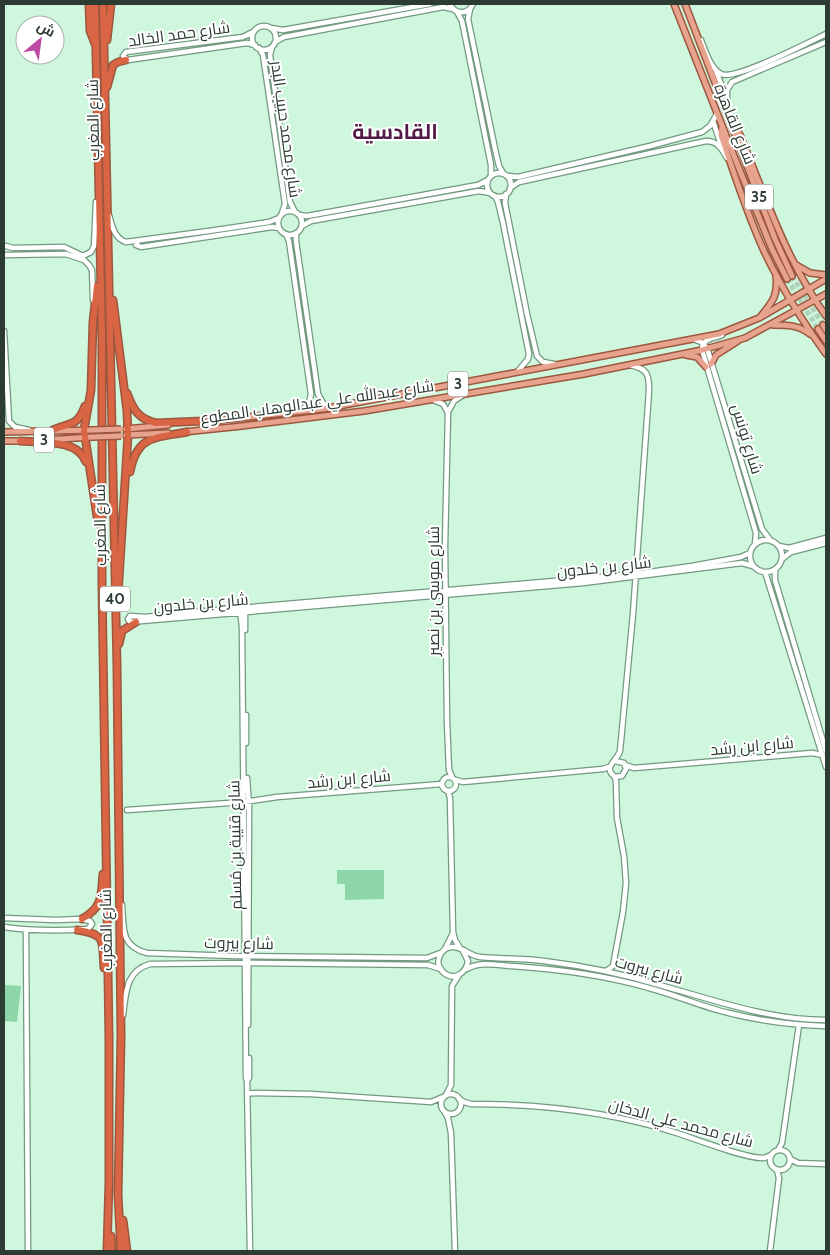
<svg xmlns="http://www.w3.org/2000/svg" width="830" height="1255" font-family="Cabin,Cairo,sans-serif">
	<style>
		.green { fill: #8cd6a9 }
		.lines { fill: none; stroke-linecap: round; stroke-linejoin: round }
		.primary-tunnel { stroke: #aed2bb; stroke-width: 5; stroke-dasharray: 5 2.5; stroke-linecap: butt }
		.secondary-casing { stroke: #739981; stroke-width: 7 }
		.primary-casing { stroke: #9c573e; stroke-width: 8 }
		.highway-casing { stroke: #9c573e; stroke-width: 9 }
		.secondary { stroke: #fff; stroke-width: 4.5 }
		.primary { stroke: #e8a38f; stroke-width: 5 }
		.highway { stroke: #d96544; stroke-width: 6 }
		.primary-bridge-casing { stroke: #9c573e; stroke-width: 8; stroke-linecap: butt }
		.primary-bridge { stroke: #e8a38f; stroke-width: 5 }
		.labels { text-anchor: middle; dominant-baseline: central; stroke-width: 4; stroke-linejoin: round; paint-order: stroke }
		.shield { fill: #fff; stroke: #6b7670; stroke-width: 1 }
		.shield-label { font-size: 15px; font-weight: bold; fill: #2c3c32 }
		.street-label { font-size: 16px; fill: #2c3c32; stroke: #fff }
		.district-label { font-size: 21px; font-weight: bold; fill: #521a46; stroke: #fff }
	</style>
	<rect width="100%" height="100%" fill="#cef7dd"/>
	<path class="green" d="M337,870h47v29l-39,1v-16h-8z
		M4,985l17,1 -4,36 -13,-1z"/>
	<g class="lines">
		<path class="primary-tunnel" d="M792,276l31,49
			M787,279l31,50"/>
		<g class="secondary-casing">
			<path id="secondary" d="M450,4c5,11 18,11 23,0
				M470,9l-2,10 27,130 4,17 4,7
				M457,12l5,9 29,144v11
				M252 38a12 12 0 1 1 24 0a12 12 0 1 1-24 0Z
				M271,28l12,2 147,-26
				M253,32l-10,5 -117,15 -3,4 5,4 119,-17 8,2
				M701,40c4,10 9,28 20,34 14,7 88,-32 105,-40
				M275,42l9,-5 159,-30 10,2
				M272,47l-2,8 20,147 5,10
				M259,48l4,7 22,149 -3,9
				M716,71l9,23
				M727,111v-21l5,-8 94,-40
				M713,121l9,27
				M487 185a12 12 0 1 1 24 0a12 12 0 1 1-24 0Z
				M508,176l10,1 132,-31 52,-14 8,-6 7,-12
				M510,188l9,-6 187,-41c12,0 16,8 21,17
				M506,194l-1,9 22,111 10,42 6,6 11,2
				M495,196l3,6 5,21 26,131 -1,5 -10,12
				M278 223a12 12 0 1 1 24 0a12 12 0 1 1-24 0Z
				M109,215c3,11 5,23 17,27l83,-11 60,-9 10,-4
				M299,215l8,1 171,-31 10,-5
				M302,226l9,-5 168,-30 11,2
				M296,233v8l22,153 5,9 7,5
				M286,234l3,7 22,153 -2,9 -8,8
				M138,241l-2,4 5,2 131,-20 7,1
				M6,246l7,2 51,-1 19,9 8,-4 3,-6 2,-44
				M6,255l60,-1 18,6 5,5 3,5 1,30
				M4,331l5,90 6,6 14,3
				M722,335c-9,4 -20,3 -20,15l54,183 -1,11
				M693,339l8,3 6,6 55,181 9,12
				M433,400l10,4 4,7
				M750 556a16 16 0 1 1 32 0a16 16 0 1 1-32 0Z
				M779,546l10,2 37,-10
				M750,553l-9,4 -49,9 -57,8 -441,38 -48,5 -16,-1 -2,3 2,3 453,-39 159,-20 11,3
				M782,559l9,-7 35,-9
				M775,569v11l51,171
				M765,572l61,195
				M240,609l2,18 4,451 1,3 3,170
				M245,610v20
				M246,715v28
				M625,765l9,3 178,-15 11,2
				M442 784a7 7 0 1 1 14 0a7 7 0 1 1-14 0Z
				M452,777l-3,-7 -2,-48 -2,-176 3,-134 6,-11 9,-6
				M615,777c-13,-10 2,-16 5,-26l13,-137 16,-223c0,-17 -1,-22 -19,-26
				M615,777l7,-1 4,-7 -2,-6 -9,-2
				M247,778l2,28 -1,219
				M456,780l7,2 140,-13 6,-2
				M448,791l2,7 3,134 2,8 5,8
				M127,810l117,-8 33,-5 165,-13
				M122,905c2,23 -2,41 25,48l88,3 192,2 13,-5
				M4,918l52,2 26,-1 8,2 2,3 -4,5c-28,2 -56,2 -84,-2
				M26,930l2,321
				M445,949l8,-16
				M463,951l5,10c-2,12 -14,21 -25,11 -9,-8 -4,-24 9,-25 10,-1 18,9 28,10 22,2 43,1 64,4 41,5 80,13 119,25 54,15 107,34 163,34
				M467,969c12,-8 30,-4 44,-3 47,3 93,9 138,22 27,7 53,19 80,25 32,8 64,12 97,13
				M606,971l7,-5 10,-54 3,-29 -2,-27 -7,-38 -1,-36 -1,-5
				M123,1015c3,-21 2,-44 27,-51l99,-1 179,2 13,4
				M247,1081l2,-3v-20
				M247,1093l64,1 120,8 12,-5
				M441 1104a10 10 0 1 1 20 0a10 10 0 1 1-20 0Z
				M446,1095l5,-10 1,-99 7,-11
				M459,1099l5,3 7,2c71,0 142,8 209,30 18,6 67,25 84,24 3,-1 5,-2 7,-3
				M444,1111l4,7 3,15 4,118
				M770 1160a10 10 0 1 1 20 0a10 10 0 1 1-20 0Z
				M778,1150l4,-7 17,-118
				M790,1159l8,4 28,1
				M770,1251l9,-73 -2,-8"/>
		</g>
		<g class="primary-casing">
			<path id="primary" d="M674,4l66,167 32,78 15,30
				M685,4l90,235 17,37
				M731,119l9,16c25,61 47,127 86,181
				M722,127l-1,8c13,39 26,79 43,116 17,36 39,71 62,103
				M796,265l14,8 16,2
				M761,316c12,-15 17,-20 15,-40
				M773,325c15,0 25,0 37,9
				M823,325l3,5
				M818,329l8,12
				M686,355l11,2 9,10
				M711,364l5,-9 22,-14
				M201,422l122,-13 396,-75 40,-16 67,-39
				M126,429l42,-4
				M4,432l89,-2
				M184,432l58,-6 122,-15 220,-37 118,-24 43,-12 81,-44
				M126,435l42,-2
				M44,440l49,-3
				M4,441h19"/>
		</g>
		<g class="highway-casing">
			<path id="highway" d="M89,4l1,27 5,13
				M95,4l7,333v247l7,455v143l-2,69
				M103,4l14,662 4,370 -3,159 3,56
				M107,40l4,-36
				M107,87l6,-22 5,-3 8,-2
				M97,286l-4,36 -2,68 -7,40 14,93
				M113,300l14,111 1,24 -10,159
				M127,393c6,16 11,26 29,30l48,-2
				M51,431c16,-9 26,-2 34,-25
				M20,441c22,2 57,-3 66,21
				M130,472c7,-37 25,-34 57,-40
				M119,644l3,-13 14,-9
				M82,919c21,-12 19,-23 21,-45
				M77,930c30,4 25,11 27,38
				M123,1220l4,31
				M111,1236l1,15"/>
		</g>
		<use href="#secondary" class="secondary"/>
		<use href="#primary" class="primary"/>
		<use href="#highway" class="highway"/>
		<g class="primary-bridge-casing">
			<path id="primary-bridge" d="M93,430l28,-1
				M93,437l28,-1"/>
		</g>
		<use href="#primary-bridge" class="primary-bridge"/>
	</g>
	<g class="labels">
		<g class="shield">
			<rect x="745" y="184.5" width="28" height="25" rx="4"/>
			<rect x="448" y="371.5" width="20" height="25" rx="4"/>
			<rect x="34" y="427.5" width="20" height="25" rx="4"/>
			<rect x="100" y="586.5" width="30" height="25" rx="4"/>
		</g>
		<g class="shield-label">
			<text x="759" y="197">35</text>
			<text x="458" y="384">3</text>
			<text x="44" y="440">3</text>
			<text x="115" y="599">40</text>
		</g>
		<g class="street-label">
			<text transform="translate(179 34) rotate(-8)">شارع حمد الخالد</text>
			<text transform="translate(93 120) rotate(-91)">شارع المغرب</text>
			<text transform="translate(735 124) rotate(68)">شارع القاهرة</text>
			<text transform="translate(286 129) rotate(82)">شارع محمد حبيب البدر</text>
			<text transform="translate(317 402) rotate(-8)">شارع عبدالله علي عبدالوهاب المطوع</text>
			<text transform="translate(747 439) rotate(73)">شارع تونس</text>
			<text transform="translate(100 525) rotate(-91)">شارع المغرب</text>
			<text transform="translate(604 567) rotate(-6)">شارع بن خلدون</text>
			<text transform="translate(433 591) rotate(-90)">شارع موسى بن نصير</text>
			<text transform="translate(201 603) rotate(-5)">شارع بن خلدون</text>
			<text transform="translate(752 746) rotate(-5)">شارع ابن رشد</text>
			<text transform="translate(349 779) rotate(-5)">شارع ابن رشد</text>
			<text transform="translate(235 845) rotate(-91)">شارع قتيبة بن مُسلم</text>
			<text transform="translate(106 930) rotate(-91)">شارع المغرب</text>
			<text transform="translate(239 943) rotate(1)">شارع بيروت</text>
			<text transform="translate(649 970) rotate(15)">شارع بيروت</text>
			<text transform="translate(681 1123) rotate(15)">شارع محمد علي الدخان</text>
		</g>
		<g class="district-label">
			<text x="395" y="131">القادسية</text>
		</g>
	</g>
	<rect width="830" height="1255" fill="none" stroke="#2c3c32" stroke-width="10"/>
	<g transform="translate(40 40) rotate(29)"><circle r="24" fill="#ffffff" stroke="#abb1ad"/>
	<path d="M0-4L9 19L0 12L-9 19Z" fill="#bd4aa4"/>
	<text y="-8" font-size="14" font-weight="bold" text-anchor="middle" fill="#2c3c32">ش</text>
	</g>
</svg>
